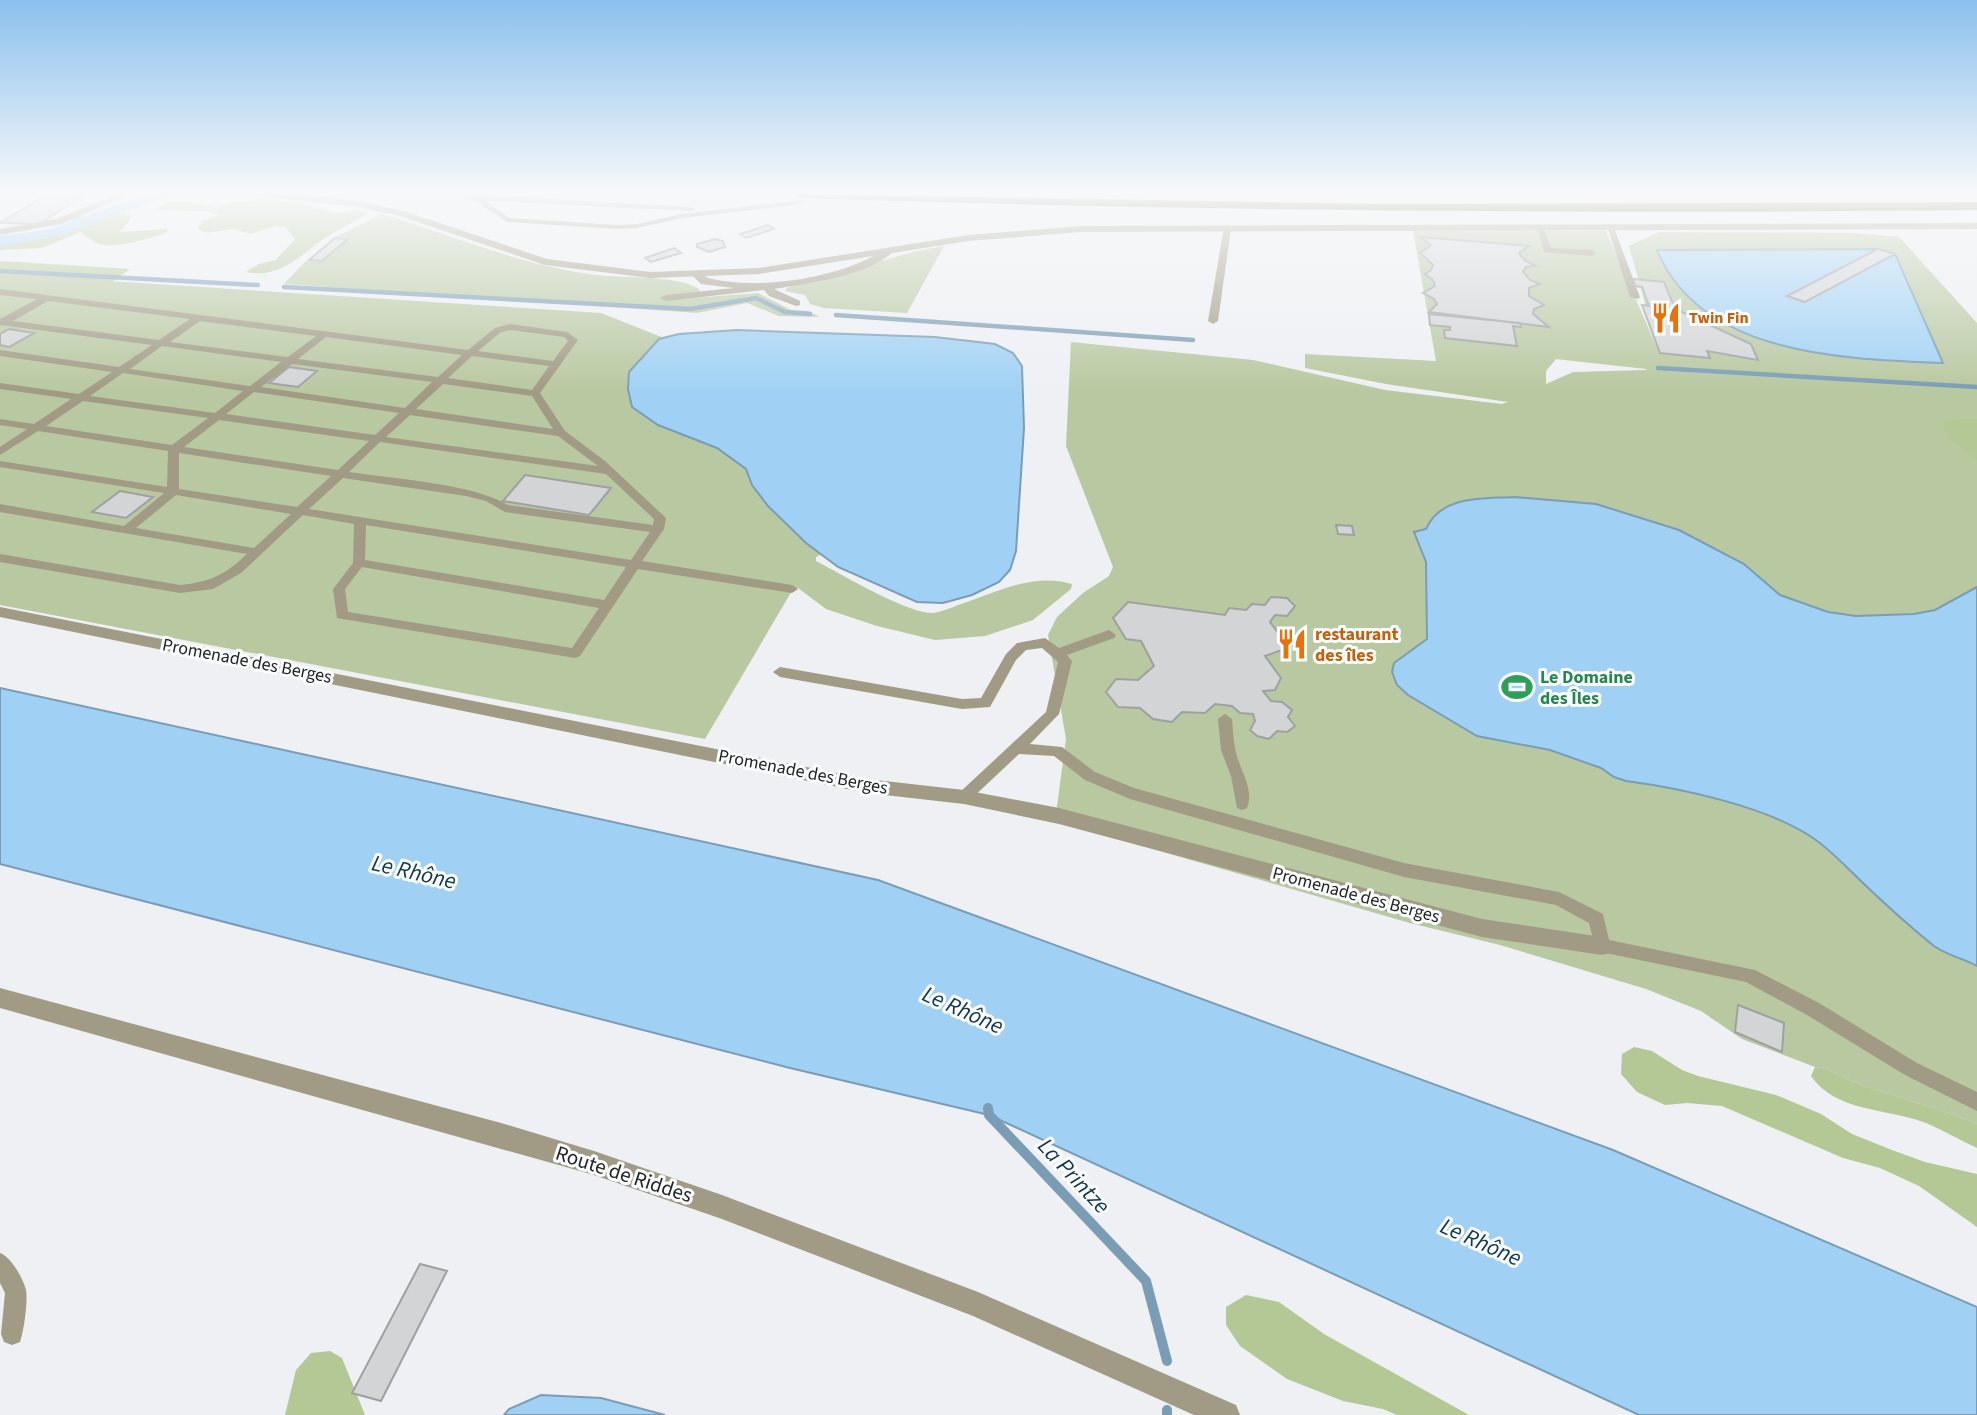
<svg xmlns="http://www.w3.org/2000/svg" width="1977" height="1415" font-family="'Source Sans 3',sans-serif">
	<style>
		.green { fill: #b8c8a0; fill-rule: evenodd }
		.forest { fill: #b4c896 }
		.water { fill: #a0d1f4; stroke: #7a9db5; stroke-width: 2 }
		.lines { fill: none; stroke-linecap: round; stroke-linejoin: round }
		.stream-far1 { stroke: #7a9db5; stroke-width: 4.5 }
		.stream { stroke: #7a9db5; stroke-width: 10 }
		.canal { fill: #a0d1f4; fill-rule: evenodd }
		.building { fill: #d2d4d6; stroke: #9ea0a2; stroke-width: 2 }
		.service { fill: #a19b85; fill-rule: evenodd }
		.minor { fill: #a19b85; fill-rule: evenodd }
		.tertiary { fill: #a19b85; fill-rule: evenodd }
		.motorway { fill: #4a3d06; fill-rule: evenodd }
		.labels { text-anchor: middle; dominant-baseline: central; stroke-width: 6; stroke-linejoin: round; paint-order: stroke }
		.far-food-label { font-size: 16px; font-weight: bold; fill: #c56008; stroke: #fcfdff; text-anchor: start }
		.food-label { font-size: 18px; font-weight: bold; fill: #c56008; stroke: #fcfdff; text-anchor: start }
		.street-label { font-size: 18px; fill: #222323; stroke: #fcfdff }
		.leisure-label { font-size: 18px; font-weight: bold; fill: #27864d; stroke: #fcfdff; text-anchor: start }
		.near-street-label { font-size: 21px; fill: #222323; stroke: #fcfdff }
		.near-water-label { font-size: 23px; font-style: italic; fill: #0f374e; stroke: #fcfdff }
	</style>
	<rect width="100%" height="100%" fill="#eef0f3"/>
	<path class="green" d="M382,214c70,21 132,49 206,60 29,5 89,0 111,15l1,5 -37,2 3,4 92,-7 33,17 17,1 12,6 -41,-1 -32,-13 -50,10 -413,-29 22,-23 16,1 28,-24 -14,-1z
		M1413,231h193l52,119 -29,-104 30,-14 196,1 44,4 78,86v801c-38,-16 -77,-26 -116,-39 -15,-6 -29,-16 -46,-18l-73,-28 -41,-28 -55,-22 -146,-44 -90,-22 -355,-102 11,-82 -18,-104 9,-18 26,-24 26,-17 4,-9 -47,-121 5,-104 182,18 132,30 117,14 6,-2 -122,-18 -81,-16v-14l131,7zM1556,359l90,10 1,1 -74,2 -27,12v-13z
		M944,246l-37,67 -83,-5 -14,-4 -5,-9 -20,-4 3,-4 17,-5 112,-31z
		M0,274l601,39 63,25 -5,1 -1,86 59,23 29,21 6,16 54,58 16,11 -6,3v4c25,13 92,53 117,52 8,-1 18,-5 25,-8 38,-12 74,-33 114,-21l-1,5 -38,31 -48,16 -50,4 -58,-14 -51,-17 -28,-21 -5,1 -88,150 -705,-134z"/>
	<path class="forest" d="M272,198l67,15 17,-3 13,3c-14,8 -30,16 -44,25 -25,18 -46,41 -79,34l13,-8 17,-4 19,-21 -10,-13h-10l-24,8 -18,-5 -28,4 -8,-5 7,-8 16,-5 -14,-4 -53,-1 18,-8 13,-1 33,7 16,-6z
		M123,213l8,2 -2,7 -10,10 49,-3 -2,4c-15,5 -52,16 -67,11 -6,-2 -13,-8 -18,-12l-40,16 -41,2v-11l36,-4 31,-11 11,-7z
		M0,261l130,8 -18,13 -112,-8z
		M1960,419h17v42c-12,-12 -34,-20 -34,-39z
		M1634,1047l18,4 30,19 16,6 78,19 45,19 31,20 40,16 33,12 52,12v53l-58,-41 -39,-18 -37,-10 -121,-52 -35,-3 -22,2 -28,-13 -16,-18 1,-20z
		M1815,1067c17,2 31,12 46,18 39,13 78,23 116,39v24c-18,-8 -35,-19 -54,-26 -38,-14 -87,-10 -112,-46z
		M1246,1295l33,7 45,32 145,81h-72l-14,-6 -40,-8 -56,-22 -47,-33 -14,-21v-18z
		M330,1351l12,7 23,57h-80l11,-45 15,-17z"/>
	<path class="water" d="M1878,249l-90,47 16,6 91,-48 48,109c-98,-4 -243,-7 -286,-113z
		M737,330l198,7 60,7 18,9 9,13 2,62 -8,123 -6,19 -11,12 -27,13 -29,8 -26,-1 -79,-35 -32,-24 -38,-37 -16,-21 -6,-16 -29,-21 -59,-23 -26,-18 -4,-18 1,-17 30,-33 20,-5z
		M1514,497l82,7 83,26 65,34 36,31 48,17 28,4 58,-2 21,-4 42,-23v379c-14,-8 -29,-10 -43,-20 -25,-20 -49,-42 -72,-64 -17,-16 -33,-34 -52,-46 -46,-30 -130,-48 -184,-55l-12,-4 -13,-9 -51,-18 -73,-14 -69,-41 -11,-10 -5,-13 2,-9 33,-24 -1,-77 -12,-30 12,-3c15,-34 56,-30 88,-32z
		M0,688l878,192 735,270 364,157v108h-338l-650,-300 -199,-47 -790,-204z
		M541,1395l60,3 64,17h-161l5,-6z"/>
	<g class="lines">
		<path class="stream-far1" d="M0,271l258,14
			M284,287l406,22 66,-11 29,14 25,2
			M836,315l357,25
			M1658,368l319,19"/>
		<path class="stream" d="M988,1108l1,7 157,166 21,80
			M1167,1410v5"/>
		<path class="canal" d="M147,194h20l-2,3 -105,39 -60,10v-10l51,-7z"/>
	</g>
	<path class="building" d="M48,194h39l-48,30 -39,-1z
		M768,225l6,4 -28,9 -6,-4z
		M1420,237l109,9 -10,7 5,7 12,6 -10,1 -3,5 7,8 10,4 -11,4v8l15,9 -10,4 -1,5 16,13 -120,-15 8,-8 -3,-5 -11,-6 12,-7 -2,-6 -8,-6 6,-4 2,-5 -13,-12 11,-8z
		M335,238l13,1 -26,22 -13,-1z
		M715,239l8,2 2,6 -16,5 -12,-5v-3z
		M674,248l7,5 -30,9 -6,-4z
		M1878,249l17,5 -90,48 -18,-6z
		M1633,279l31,3 11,27 76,35 7,16 -51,-9 3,7 -50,-5 -18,-48 7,1 -7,-19 -7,-1z
		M1429,314l91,9 1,4 -8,-1 4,20 -72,-8 -1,-8h6v-3l-20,-2z
		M9,329l25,4 -25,14 -9,-2v-11z
		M289,367l28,4 -19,16 -29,-4z
		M525,475l86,13 -22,27 -86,-14z
		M120,491l33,6 -27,21 -34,-6z
		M1336,525l16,1 2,9 -16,-1z
		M1271,597l16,1 8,8 -8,10 -12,-1 -5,7 16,21 -4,7 -17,6 16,22 -6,12 -12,1 8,10 11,1 10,8 -4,7 7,9 -8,6 -10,-1 -8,8 -12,-3 -7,-6 5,-9 -2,-7 -13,-1 -8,-7 -17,-2 -10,9 -23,-1 -10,10 -19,-3 -13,-11 -22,-1 -12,-15 10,-13 22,1 16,-14 -13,-25 -15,-2 -13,-21 15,-16 97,13 4,-7 17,2 6,-6 13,1z
		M1738,1005l46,18 -2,29 -47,-20z
		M420,1264l27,7 -66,130 -29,-8z"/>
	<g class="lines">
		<path class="service" d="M0,194h5l-5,3z
			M459,194l232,13 4,2 -4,2 -205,-10 23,17 108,7 20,-1 45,-10 120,-14 4,2 -4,2 -120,14 -45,10 -20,1 -110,-7 -29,-19z
			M1537,226l7,2 7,20 41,2 4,3 -4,3 -48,-4z
			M1607,226l7,2 26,69 -2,2 -8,-2z
			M1224,227l7,2 -13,92 -5,3 -5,-3z
			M0,289l468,61 27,-22 15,-4 57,8 11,8 -38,53 25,38 40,30 61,57 -2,11 -22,32 150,24 6,4 -6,4 -154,-24 -58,87 -5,2 -238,-40 -4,-29 20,-26 1,-39 -51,-9 -62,58 -28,16 -33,4 -180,-31v-8l180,31c30,-3 45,-10 67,-31l-247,-42v-8l124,22 40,-33 -164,-26v-6l167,26 1,-36 -130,-20 -38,24v-8l27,-18 -27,-4v-6l34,5 37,-25 -71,-10v-6l79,11 33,-22 -112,-16v-6l119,17 33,-22 -152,-20v-6l37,-20 -37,-4zM48,301l142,18 -31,21 -146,-19zM200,321l116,15 -28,21 -118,-15zM510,330l54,7 4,4 -15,20 -75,-10 23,-19zM326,337l136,18 -24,22 -140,-18zM162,346l119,16 -31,24 -120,-17zM472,356l77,10 -17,24 -84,-12zM292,364l140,18 -27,26 -144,-21zM123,373l120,18 -28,22 -125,-17zM443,384l89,12 21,33 -137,-20zM254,392l145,21 -24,22 -149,-21zM83,401l125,17 -36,27 -126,-19zM410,415l148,21 40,30 -212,-29zM219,420l150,21 -31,29 -154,-23zM380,442l226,32 48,45 -1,6 -145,-20c-37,-22 -115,-26 -159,-33zM179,453l152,23 -34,31 -118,-18zM343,478l123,18 20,5 19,11 145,20 -19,28 -322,-51zM176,495l115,19 -37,34 -118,-20zM366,525l260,42 -22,33 -239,-40zM362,567l237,41 -27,40 -224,-36 -3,-23z
			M1109,630l7,5 -2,3 -47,17 5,6 -13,53 -29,30 32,3 33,25 39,16 270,75 155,29 44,22 6,26 146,30 64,33 98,60 60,29v19l-72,-36 -98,-60 -61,-33 -150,-31 -7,-28 -33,-18 -152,-28 -274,-78 -45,-19 -31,-24 -35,-2 -50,47h-10l-3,-4 3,-4 87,-81 12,-50 -16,-14 -16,2 -10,10 -26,47 -28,2 -182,-32 -7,-5 7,-5 182,32 19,-1 25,-44 11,-11 28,-5 14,10z
			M1225,714l7,5c1,9 1,19 3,29 3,19 20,41 12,60l-5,2 -5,-2 -6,-32 -10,-26 -3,-31z
			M0,1253c11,4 23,25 26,37 2,11 -2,41 -6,52l-8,3 -8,-3 -3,-8 4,-41 -5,-10z"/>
		<path class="minor" d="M118,194h13l-69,30 -62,11v-6l56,-10z
			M885,249l9,2c-25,25 -85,32 -120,38l26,12v4l-4,1 -27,-10 -5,-6 -98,11 -6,-3 6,-3 68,-7 -33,-4 -9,-9 6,-3c5,2 8,6 14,7 50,11 130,-1 173,-30z
			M0,607l867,172 97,11 95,18 423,111 120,18 7,2 4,7 -4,7 -7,2 -120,-18 -423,-113 -95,-20 -97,-11 -867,-176z
			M0,988l501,135 93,28 128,44 256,97 258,113 4,10h-46l-221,-99 -251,-97 -128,-44 -594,-167z"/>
		<path class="tertiary" d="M262,194h31l65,7 46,10 143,48 103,13 109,-4 209,-33 113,-9 896,-3v6l-896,3 -113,9 -209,33 -109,4 -105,-13 -148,-50 -39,-8 -91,-10z"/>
		<path class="motorway" d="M794,194l594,10 589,-2v8c-393,4 -785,1 -1177,-12z"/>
	</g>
	<linearGradient id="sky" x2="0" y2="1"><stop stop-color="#8bc0ed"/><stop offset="0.49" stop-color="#f7f8fa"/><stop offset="1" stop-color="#f7f8fa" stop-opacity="0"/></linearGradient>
	<rect width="1977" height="392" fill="url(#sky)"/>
	<defs>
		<g id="restaurant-bare" transform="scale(2.415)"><path d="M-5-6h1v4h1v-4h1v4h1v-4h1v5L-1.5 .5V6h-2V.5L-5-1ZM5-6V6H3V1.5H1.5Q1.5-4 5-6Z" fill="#e8710a" stroke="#fcfdff" stroke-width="2.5" paint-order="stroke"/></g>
		<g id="stadium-bare" transform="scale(2.415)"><path d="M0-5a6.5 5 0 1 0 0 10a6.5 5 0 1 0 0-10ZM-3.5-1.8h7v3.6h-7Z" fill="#2e9e5b" stroke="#fcfdff" stroke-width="2.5" paint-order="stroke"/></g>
	</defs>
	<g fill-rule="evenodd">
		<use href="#restaurant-bare" x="1666" y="318"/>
		<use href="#restaurant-bare" x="1292" y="644"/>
		<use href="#stadium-bare" x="1517" y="687"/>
	</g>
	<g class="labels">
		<g class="far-food-label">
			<text x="1689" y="318">Twin Fin</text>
		</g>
		<g class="food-label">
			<text x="1315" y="634">restaurant<tspan x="1315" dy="21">des îles</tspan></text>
		</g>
		<g class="street-label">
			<text transform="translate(247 661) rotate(11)">Promenade des Berges</text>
			<text transform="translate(803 772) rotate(11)">Promenade des Berges</text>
			<text transform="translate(1356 895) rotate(15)">Promenade des Berges</text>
		</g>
		<g class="leisure-label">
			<text x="1540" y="677">Le Domaine<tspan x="1540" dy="21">des Îles</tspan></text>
		</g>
		<g class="near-street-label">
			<text transform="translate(624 1174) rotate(18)">Route de Riddes</text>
		</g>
		<g class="near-water-label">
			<text transform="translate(414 872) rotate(13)">Le Rhône</text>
			<text transform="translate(963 1010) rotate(24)">Le Rhône</text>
			<text transform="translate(1074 1176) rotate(47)">La Printze</text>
			<text transform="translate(1481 1242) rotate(24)">Le Rhône</text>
		</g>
	</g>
</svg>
